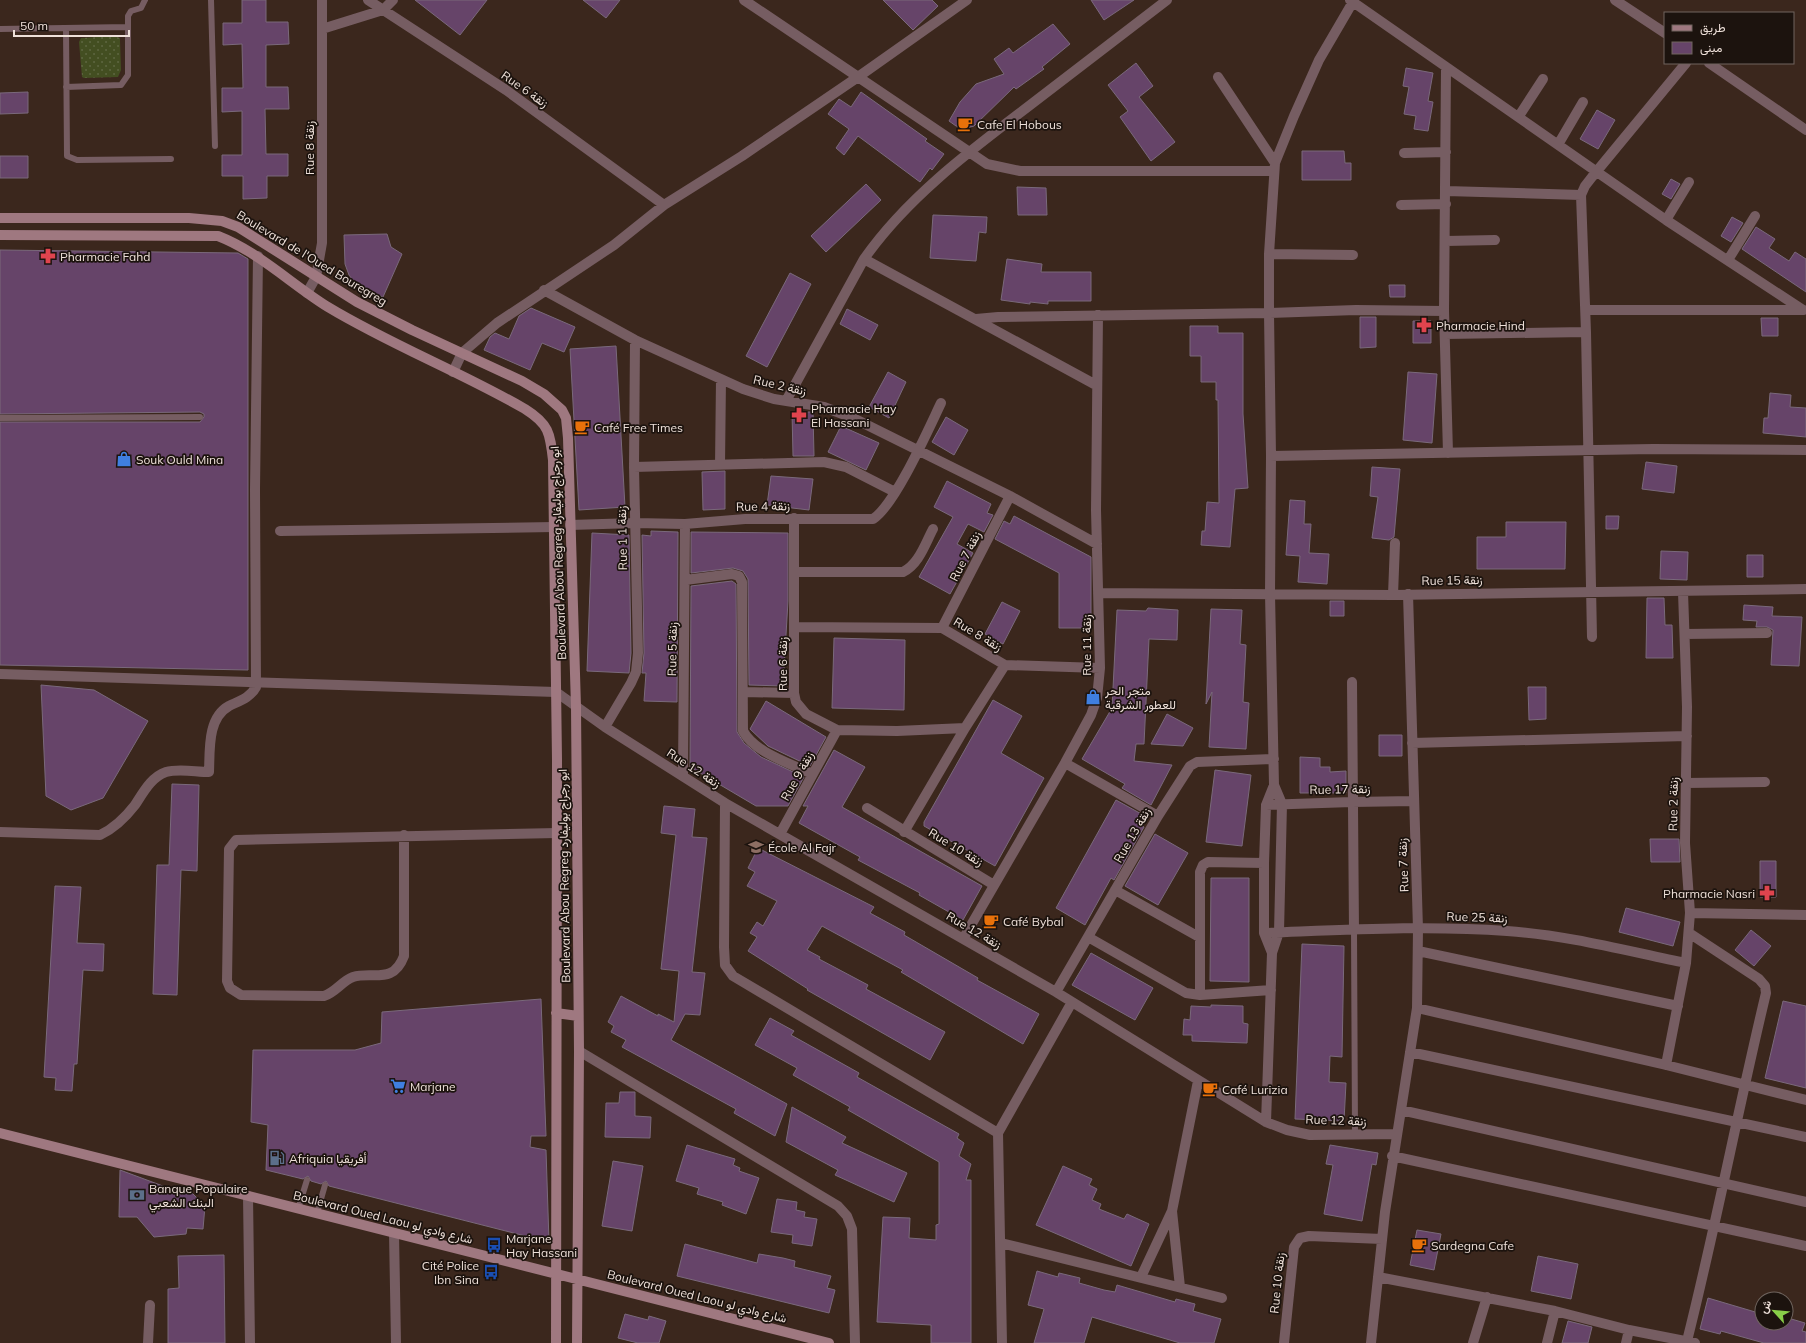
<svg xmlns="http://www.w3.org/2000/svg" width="1806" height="1343" font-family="Mulish,Vazirmatn,sans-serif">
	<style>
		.garden { fill: url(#garden-dots) }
		.building { fill: #664469; stroke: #7a697b }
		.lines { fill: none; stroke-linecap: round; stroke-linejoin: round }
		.lane { stroke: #765d62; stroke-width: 6 }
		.street { stroke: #765d62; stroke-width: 10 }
		.secondary { stroke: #9f7880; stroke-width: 10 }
		.labels { text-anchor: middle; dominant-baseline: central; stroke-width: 3.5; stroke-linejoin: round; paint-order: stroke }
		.street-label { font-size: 12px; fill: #eee0d9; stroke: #1c130e }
		.poi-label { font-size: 12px; fill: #eee0d9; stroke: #1c130e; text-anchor: start }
	</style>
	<defs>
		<pattern id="garden-dots" width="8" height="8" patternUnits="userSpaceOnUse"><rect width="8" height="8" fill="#434e21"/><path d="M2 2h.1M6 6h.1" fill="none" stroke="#5e6741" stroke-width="1.8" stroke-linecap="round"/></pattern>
	</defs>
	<rect width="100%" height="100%" fill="#3b271d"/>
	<path class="garden" d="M114,36l6,2v3l1,29 -3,7 -34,1 -2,-1 -3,-35 2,-4z"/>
	<path class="building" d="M242,0h24v22h22l1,22 -23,1v42h22l1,22h-24l1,45h22v22h-21v22l-24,1v-23h-21v-21h20v-44l-20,1v-24h21l-1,-44 -19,1v-22h19z
		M415,0h72l-27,35z
		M583,0h37l-14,18z
		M883,0h49l6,6 -25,24z
		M1091,0h43l-30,20z
		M1053,24l17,20 -28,23 2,2 -28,20 -2,-2 -40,39 -8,2 -10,-2 -7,-5 11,-19 16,-18 28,-10 -10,-15 15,-11 4,5z
		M1136,63l17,23 -14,11 36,45 -24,19 -31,-44 8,-6 -20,-26z
		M1406,68l27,5 -5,28 5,1 -5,29 -14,-2 2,-13 -12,-2 5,-27 -6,-1z
		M28,92v21l-28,1v-21z
		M861,92l66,47 -2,2 19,13 -12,16 -2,-2 -10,14 -62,-46 -14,19 -8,-7 13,-19 -21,-15 11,-15 12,8z
		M1597,110l18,10 -17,29 -18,-10z
		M1302,151h42l1,12h6v17h-49z
		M0,156h28v22h-28z
		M1671,179l9,5 -9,15 -9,-5z
		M866,184l15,16 -55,52 -15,-16z
		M1017,187l29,1 1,27h-29z
		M933,215l54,2 -1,16 -7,-1 -3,29 -46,-3z
		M1732,217l11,6 -12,19 -10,-6z
		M1756,227l19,12 -6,9 20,13 6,-9 11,7v33l-64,-43z
		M387,234l4,13 11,7 -19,43 -26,-11 -8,-11 -4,-11 -1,-29z
		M0,250l238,3 10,6v411l-248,-5v-243h200l4,-5v-3l-4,-2 -200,2z
		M1007,259l35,5 -1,8h50v29h-43v3l-18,-2v2l-29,-4z
		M790,273l21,11 -44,83 -21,-11z
		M1389,285h16v12h-15z
		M531,308l44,19 -11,25 -22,-9 -12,27 -46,-20 6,-13 5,-4 14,6 10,-23z
		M847,309l31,16 -8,15 -30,-16z
		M1360,317h16v30l-16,1z
		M1761,318h17v18h-16z
		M1413,321h18v22h-18z
		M1190,326h28v7h25v81l5,74 -13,1 -5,58 -29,-2 1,-14h3l2,-29 12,1 -1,-103h-2v-18h-15v-26h-11z
		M616,346l9,161 -46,3 -9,-161z
		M888,372l18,10 -17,36 -20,-11z
		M1408,372l29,2 -5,69 -29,-3z
		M1770,393l21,2 -1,12 16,1v29l-43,-4 1,-15h4z
		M792,412h21l1,44h-21z
		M946,417l22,13 -14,25 -22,-13z
		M841,426l38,17 -13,27 -38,-18z
		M1646,462l31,4 -3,27 -32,-4z
		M1372,467l28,2 -6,68 -5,3 -17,-2 6,-41 -8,-1z
		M725,471v38l-22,1 -1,-38z
		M771,476l42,3 -4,31 -42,-5z
		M947,481l44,23 -4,9 6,2 -9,17 -16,-8 -11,20 16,9 -23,41 -31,-17 34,-60 -19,-10z
		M1290,500l15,1 -1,23h7l-2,29 20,1 -2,30 -29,-2 2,-26 -14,-1z
		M1014,516l77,41v71h-32v-55l-64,-34 9,-18 6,3z
		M1606,516h13l-1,13h-12z
		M1506,522h60l-1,47h-88v-32h29z
		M651,531l27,1 -1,170 -33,-1 2,-28h-4l2,-20 -2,-118 9,1z
		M691,532l97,1v68l-5,85 -34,-1 -1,-106 -5,-8 -10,-3 -42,5z
		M592,533l37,2 2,118 -2,20 -42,-2z
		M1661,551l27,1 -1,28 -27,-1z
		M1747,555h16v22h-16z
		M732,581l4,3 1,148 7,11 17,14 43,20 -16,29h-32l-66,-39 1,-181z
		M1647,598h17l1,27h7l1,33h-27z
		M1330,601h14v15h-14z
		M1002,602l18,9 -17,33 -18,-10z
		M1744,605l29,2 -1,9 30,1 -3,49 -28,-1 2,-35 -6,-3h-11l1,-6 -14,-1z
		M1148,608l30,2 -1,30 -28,-1 -5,105h-8l-2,17 38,4 -21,40 -29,-17 3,-4 -43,-25 30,-51 5,-98 29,1z
		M1211,609l31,1 -2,34 6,1 -3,57 6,1 -3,46 -37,-2 3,-55 -6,12z
		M834,638l71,2 -1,70 -72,-2z
		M41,685l53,5 54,31 -45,77 -32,12 -25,-14z
		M1528,687h18v32l-17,1z
		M993,700l29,16 -21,37 43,25 -49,88 -71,-40v-4z
		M766,701l60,36 -16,29 -42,-20 -18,-17z
		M1167,714l26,14 -10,18 -32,-2z
		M1379,735h23v21h-23z
		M834,750l31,17 -23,40 140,79 -19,34 -44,-25 1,-2 -62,-33 2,-3 -61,-34 9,-17h-5z
		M1300,757l20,1v9h10v5l16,-1v22h-46z
		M1215,770l36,5 -9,71 -36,-4z
		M172,784l27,1 -2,86 -16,-1 -4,125 -24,-1 4,-129h12z
		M1116,800l29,16 -4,9 3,2 -30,53 -3,-2 -26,47 -29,-17z
		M664,806l31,3 -3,28 15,1 -15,134 13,1 -5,42 -15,-1 -14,26 116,64 -12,32 -41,-23 2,-4 -114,-62 4,-7 -15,-8 3,-6 -6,-4 13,-26 37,20v-2l16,8 5,-51 -18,-2 15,-134 -15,-2z
		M1155,834l33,19 -30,52 -33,-19z
		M1650,839h29l1,23h-29z
		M758,848l116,59 -4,6 35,19 -1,3 74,43 -1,2 62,34 -16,30 -122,-72 2,-2 -81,-44 -15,24 13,7 -1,2 49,26 -2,4 79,43 -15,28 -123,-70 1,-1 -60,-38 9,-14 -7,-4 7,-11 6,4 14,-25 -30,-15 8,-14 -7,-4z
		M1760,861h16v36h-16z
		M1211,878h38v104l-39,-1z
		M55,886l26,1 -4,56 27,1 -1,27 -20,-1 -6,94h-3l-2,27 -17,-1 1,-12 -12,-1z
		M1626,908l54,14 -7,24 -54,-14z
		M1751,930l20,16 -17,20 -19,-16z
		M1302,944l42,2 -2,111 -12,-1 -1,26 17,1 -2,38 -49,-2z
		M1091,953l62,35 -18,32 -63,-35z
		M541,999l5,137h-15l-1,11 16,3 3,92 -220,-56 -3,-5 -5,3 -10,-3 -3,-5 -5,3 -37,-9 2,-45 -17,-3 2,-72h102l26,-7 1,-31z
		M1783,1001l23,5v82l-41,-10z
		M1211,1005l32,1v17l5,1 -1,19 -55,-2v-6h-9l1,-16 6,1 1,-14 20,1z
		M770,1018l24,13 -3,4 68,38 -2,4 102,57 -2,4 7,5 -5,13 12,8 -5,16h5v163h-40v-18l-54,-3 6,-105 27,1 -1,20 27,2v-15l3,-1v-62l-91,-52 2,-3 -57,-32 4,-7 -42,-23z
		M620,1092h15v24l16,1 -1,21 -45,-1 1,-34h13z
		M792,1107l54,30 -4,6 65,30 -13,29 -59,-27 3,-5 -52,-28z
		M687,1145l48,14 -2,6 7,3 -1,3 20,7 -13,36 -24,-9 1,-3 -26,-8 2,-6 -23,-7z
		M1330,1145l48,8 -2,12 -4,-1 -10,57 -38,-7 9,-49 -7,-1z
		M613,1161l30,5 -11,65 -30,-5z
		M1063,1166l29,13 -3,6 8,4 -5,11 9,4 -2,5 25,10 3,-5 22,10 -18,42 -95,-41z
		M120,1170l59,22 7,-5 19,19 -2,23 -16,-1 -1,6 -32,3 -17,-20h-18z
		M777,1199l20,3 -1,8 9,2 -1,5 13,2 -5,27 -20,-3 1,-8 -22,-3z
		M1417,1230l24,4 -7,36 -24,-5z
		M685,1244l72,19 2,-9 24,4 12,3 -1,6 37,9 -4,12 8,2 -6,23 -152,-37z
		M224,1255l1,88h-57v-54l11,-1 -1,-32z
		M1538,1256l40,8 -7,35 -40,-8z
		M1037,1271l21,6 1,-4 21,5 -1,5 25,7 11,2 2,-7 58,17 1,-3 19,5 -2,7 28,8 -7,24h-34l-88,-26 -8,26h-50l10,-34 -16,-4z
		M1708,1298l54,16v9h24l2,-5 17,5 -3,8 4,1v11h-42l-43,-12 -1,3 -20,-5z
		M625,1314l23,6 1,-4 17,5 -7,22h-21l-20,-5z
		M1568,1321l24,6 -4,16h-26z"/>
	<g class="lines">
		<path class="lane" d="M211,0l4,146
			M128,27v-11l3,-5 10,-3 4,-8
			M66,28l1,128 10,4 94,-1
			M0,29l128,-2v48l-7,10 -55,2
			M0,418l200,-1
			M1354,930l1,205
			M298,1209l9,-29
			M317,1213l8,-28"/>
		<path class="street" d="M368,0l138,90 158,115
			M744,0l243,164 33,7h254
			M1350,0l316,220 137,90
			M1615,0l50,33
			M322,29l61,-19 10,-10
			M1709,63l97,67
			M1446,68l-2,243 4,142
			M1218,77l57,86
			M1519,116l24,-37
			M1559,143l24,-41
			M1404,153l42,-1
			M1446,191l135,4
			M1401,205l45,-1
			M1666,220l23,-38
			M1446,241l49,-1
			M1269,254l84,1
			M864,259l232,126
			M1728,260l27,-44
			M544,290l91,50 108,49 31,10 50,8 29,11 157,78 87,48
			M307,293l9,-16 6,-34v-243
			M1586,310h218
			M976,319l22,-2 271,-4 87,-3 88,1
			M1445,334l141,-2
			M453,372l9,-19 35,-30 117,-78 50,-40 78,-49 116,-79 109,-77
			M786,401l78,-142c42,-60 103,-106 161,-150 47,-36 95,-73 142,-109
			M1271,456l382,-7 153,1
			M720,465l1,-86
			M634,467l190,-5 22,5 49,25
			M794,518v175l2,9 10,12 31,16 60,1 68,-3
			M570,525l65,-2 50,1 60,-5h128c22,-14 55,-89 68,-116
			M280,531l274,-4
			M795,572h108c16,-8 22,-28 30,-43
			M685,580l47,-6 7,2 3,6 1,149c12,22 47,32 69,43
			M1098,593l295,2 413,-6
			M1393,595l2,-52
			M794,627l148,1 63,37 95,3
			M942,628l68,-132
			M1685,634l82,-1
			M1592,637l-6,-305 -5,-137 4,-9 7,-9 94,-114
			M0,674l556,18 49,35 120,76 331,189 210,130 21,8 23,5 86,-1
			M1352,682l2,248
			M744,692l50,1
			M605,727l26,-44 5,-11 2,-19 -4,-186 1,-127
			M1412,743l275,-7
			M1065,763l93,53
			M683,775l2,-251
			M1686,783l79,-1
			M725,803l-1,144 1,18 8,11 265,157
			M1266,805l86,-3 62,-1
			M867,808l127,77
			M0,832l100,3c15,-7 25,-17 35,-30 8,-12 16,-28 31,-33 13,-4 30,0 43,0 1,-21 -2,-54 20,-66 10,-5 21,-8 27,-19l-1,-198 3,-233
			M904,832l61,-104 40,-63
			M780,834l57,-104
			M404,835v121c-11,29 -31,15 -51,21 -11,4 -17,15 -29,19l-83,-1 -11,-7 -3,-7 2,-132 7,-9 321,-7
			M1115,890l84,47
			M1690,913l116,2
			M1264,933c80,-3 162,-8 243,-2 60,4 120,20 179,32
			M1088,937l98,56 14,2 71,-5
			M963,939l102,-176 26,-48 6,-17 3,-30 -4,-158 2,-195
			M1418,951l260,55
			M1272,953l-8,-20v-70l2,-58 8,-20
			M1056,992l102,-176 32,-50 7,-4 77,-3
			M1200,995v-123l3,-7 5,-3 56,1
			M1417,1008l249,57 140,35
			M579,1051l259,155 9,10 5,13 3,114
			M1410,1052l396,85
			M1666,1065l20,-102 4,-50 -5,-70 2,-136 -4,-115
			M1401,1110l405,92
			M1266,1122l6,-169 7,-21 3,-128 -8,-19 -4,-191 1,-138 -2,-143v-59l6,-91 19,-47 25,-56 35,-60
			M1392,1156l414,90
			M248,1196l2,147
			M1172,1211l8,76
			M394,1233l2,110
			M1001,1243l221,55
			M1141,1277l31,-66 26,-130
			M1378,1277l177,34 74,19 66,13
			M1687,1341c29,-115 51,-232 79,-348l-1,-7 -6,-7 -70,-46
			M148,1343l2,-38
			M1002,1343l-4,-210 74,-131
			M1284,1343l10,-96 6,-9 9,-2 73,3
			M1371,1343l14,-131 32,-204 1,-79 -10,-335
			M1473,1343l14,-46
			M1547,1343l8,-32
			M1626,1343l3,-13"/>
		<path class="secondary" d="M0,218h189l33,3 16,6 119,75 55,28 110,51 22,13 18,16 4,8 2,20 8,269 3,344 -2,292
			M0,235l218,1c41,16 73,48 110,71 63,38 133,65 197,102 24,15 25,24 28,51l4,300 -1,583
			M556,1013l22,3
			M0,1133l829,210"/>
	</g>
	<defs>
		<g id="cafe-bare" transform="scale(1.2)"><path d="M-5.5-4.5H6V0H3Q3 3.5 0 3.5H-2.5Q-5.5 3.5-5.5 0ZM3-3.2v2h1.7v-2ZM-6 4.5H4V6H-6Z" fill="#e8710a" stroke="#1c130e" stroke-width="2.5" paint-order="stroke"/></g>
		<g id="pharmacy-bare" transform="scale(1.2)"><path d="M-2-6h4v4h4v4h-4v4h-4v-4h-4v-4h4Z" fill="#e0444e" stroke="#1c130e" stroke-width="2.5" paint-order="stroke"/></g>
		<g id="shop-bare" transform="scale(1.2)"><path d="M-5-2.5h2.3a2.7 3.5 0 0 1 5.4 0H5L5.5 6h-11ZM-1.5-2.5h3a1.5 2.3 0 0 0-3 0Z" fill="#3f7fe0" stroke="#1c130e" stroke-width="2.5" paint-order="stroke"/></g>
		<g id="school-bare" transform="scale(1.2)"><path d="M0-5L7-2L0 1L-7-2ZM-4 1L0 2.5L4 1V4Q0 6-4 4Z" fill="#8d6e63" stroke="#1c130e" stroke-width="2.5" paint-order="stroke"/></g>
		<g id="supermarket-bare" transform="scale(1.2)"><path d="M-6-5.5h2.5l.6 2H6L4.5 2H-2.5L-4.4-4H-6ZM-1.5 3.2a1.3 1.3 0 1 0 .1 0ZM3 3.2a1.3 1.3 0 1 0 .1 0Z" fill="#3f7fe0" stroke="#1c130e" stroke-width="2.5" paint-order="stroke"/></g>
		<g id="fuel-bare" transform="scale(1.2)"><path d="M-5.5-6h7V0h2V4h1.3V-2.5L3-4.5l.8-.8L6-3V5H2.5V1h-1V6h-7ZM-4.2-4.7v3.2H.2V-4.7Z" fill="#5c6f8a" stroke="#1c130e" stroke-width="2.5" paint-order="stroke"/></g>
		<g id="bank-bare" transform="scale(1.2)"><path d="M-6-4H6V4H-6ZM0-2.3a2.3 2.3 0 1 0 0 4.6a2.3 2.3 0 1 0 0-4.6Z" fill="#5c6f8a" stroke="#1c130e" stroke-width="2.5" paint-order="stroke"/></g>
		<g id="bus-bare" transform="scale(1.2)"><path d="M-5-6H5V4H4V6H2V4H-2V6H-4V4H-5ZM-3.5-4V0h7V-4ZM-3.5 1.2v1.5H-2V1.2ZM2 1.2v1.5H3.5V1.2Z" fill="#1a4fb4" stroke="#1c130e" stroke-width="2.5" paint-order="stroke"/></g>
	</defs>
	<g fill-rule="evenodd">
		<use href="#cafe-bare" x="965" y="124"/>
		<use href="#pharmacy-bare" x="48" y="256"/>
		<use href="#pharmacy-bare" x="1424" y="325"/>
		<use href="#pharmacy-bare" x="799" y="415"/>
		<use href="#cafe-bare" x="582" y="427"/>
		<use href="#shop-bare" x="124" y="459"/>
		<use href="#shop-bare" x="1093" y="697"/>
		<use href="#school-bare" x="756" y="847"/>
		<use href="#pharmacy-bare" x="1767" y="893"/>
		<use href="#cafe-bare" x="991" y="921"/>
		<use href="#supermarket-bare" x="398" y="1086"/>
		<use href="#cafe-bare" x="1210" y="1089"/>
		<use href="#fuel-bare" x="277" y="1158"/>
		<use href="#bank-bare" x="137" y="1195"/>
		<use href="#bus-bare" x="494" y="1245"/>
		<use href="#cafe-bare" x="1419" y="1245"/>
		<use href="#bus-bare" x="491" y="1272"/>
	</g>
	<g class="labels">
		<g class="street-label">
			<text transform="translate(525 89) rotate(35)">Rue 6 زنقة</text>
			<text transform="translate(309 148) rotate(-90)">Rue 8 زنقة</text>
			<text transform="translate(312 258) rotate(31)">Boulevard de l'Oued Bouregreg</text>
			<text transform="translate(780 385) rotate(13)">Rue 2 زنقة</text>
			<text transform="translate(763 506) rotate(-1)">Rue 4 زنقة</text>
			<text transform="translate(622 538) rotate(-91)">Rue 1 زنقة 1</text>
			<text transform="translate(558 553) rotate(-92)">Boulevard Abou Regreg ابو رجراج بوليفارد</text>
			<text transform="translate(965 556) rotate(-63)">Rue 7 زنقة</text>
			<text transform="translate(1452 580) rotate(-1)">Rue 15 زنقة</text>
			<text transform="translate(978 634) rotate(31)">Rue 8 زنقة</text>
			<text transform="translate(1086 645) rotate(-90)">Rue 11 زنقة</text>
			<text transform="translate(672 649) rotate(-89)">Rue 5 زنقة</text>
			<text transform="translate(782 664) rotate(-90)">Rue 6 زنقة</text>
			<text transform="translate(694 768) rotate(33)">Rue 12 زنقة</text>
			<text transform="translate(797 776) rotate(-61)">Rue 9 زنقة</text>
			<text transform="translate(1340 789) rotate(-1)">Rue 17 زنقة</text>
			<text transform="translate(1673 804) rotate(-89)">Rue 2 زنقة</text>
			<text transform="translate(1132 835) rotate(-60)">Rue 13 زنقة</text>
			<text transform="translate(956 847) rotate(31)">Rue 10 زنقة</text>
			<text transform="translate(1403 865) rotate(-92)">Rue 7 زنقة</text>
			<text transform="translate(564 876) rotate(-91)">Boulevard Abou Regreg ابو رجراج بوليفارد</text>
			<text transform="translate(1477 917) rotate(2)">Rue 25 زنقة</text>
			<text transform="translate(974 930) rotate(30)">Rue 12 زنقة</text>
			<text transform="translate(1336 1120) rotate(2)">Rue 12 زنقة</text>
			<text transform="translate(383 1217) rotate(14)">Boulevard Oued Laou شارع وادي لو</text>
			<text transform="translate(1277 1283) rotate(-84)">Rue 10 زنقة</text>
			<text transform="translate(697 1296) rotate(14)">Boulevard Oued Laou شارع وادي لو</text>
		</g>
		<g class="poi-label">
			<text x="977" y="124">Cafe El Hobous</text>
			<text x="60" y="256">Pharmacie Fahd</text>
			<text x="1436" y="325">Pharmacie Hind</text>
			<text x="811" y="408">Pharmacie Hay<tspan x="811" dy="14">El Hassani</tspan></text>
			<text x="594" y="427">Café Free Times</text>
			<text x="136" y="459">Souk Ould Mina</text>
			<text x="1105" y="690">متجر الحر<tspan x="1105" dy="14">للعطور الشرقية</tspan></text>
			<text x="768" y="847">École Al Fajr</text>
			<text x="1755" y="893" text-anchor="end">Pharmacie Nasri</text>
			<text x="1003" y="921">Café Bybal</text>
			<text x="410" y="1086">Marjane</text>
			<text x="1222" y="1089">Café Lurizia</text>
			<text x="289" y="1158">Afriquia أفريقيا</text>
			<text x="149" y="1188">Banque Populaire<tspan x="149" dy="14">البنك الشعبي</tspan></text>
			<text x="506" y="1238">Marjane<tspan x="506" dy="14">Hay Hassani</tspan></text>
			<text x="1431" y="1245">Sardegna Cafe</text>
			<text x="479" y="1265" text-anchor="end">Cité Police<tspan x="479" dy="14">Ibn Sina</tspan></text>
		</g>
	</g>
	<rect x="1664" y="12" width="130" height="52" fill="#1c130e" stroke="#70655f"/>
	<rect x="1672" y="25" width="20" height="6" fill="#9f7880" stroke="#70655f"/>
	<text x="1700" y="32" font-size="12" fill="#eee0d9">طريق</text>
	<rect x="1672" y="42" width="20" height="12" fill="#664469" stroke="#70655f"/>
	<text x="1700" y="52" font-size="12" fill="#eee0d9">مبنى</text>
	<g transform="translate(1774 1311) rotate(297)"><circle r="19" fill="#1c130e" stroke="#70655f"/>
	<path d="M0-3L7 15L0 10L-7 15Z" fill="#89cf49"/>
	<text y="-6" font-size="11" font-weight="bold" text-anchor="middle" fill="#eee0d9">ش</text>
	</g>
	<path d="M14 30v6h115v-6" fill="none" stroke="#eee0d9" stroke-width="2"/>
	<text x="20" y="30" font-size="12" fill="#eee0d9" stroke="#1c130e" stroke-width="3" paint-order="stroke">50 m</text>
</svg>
